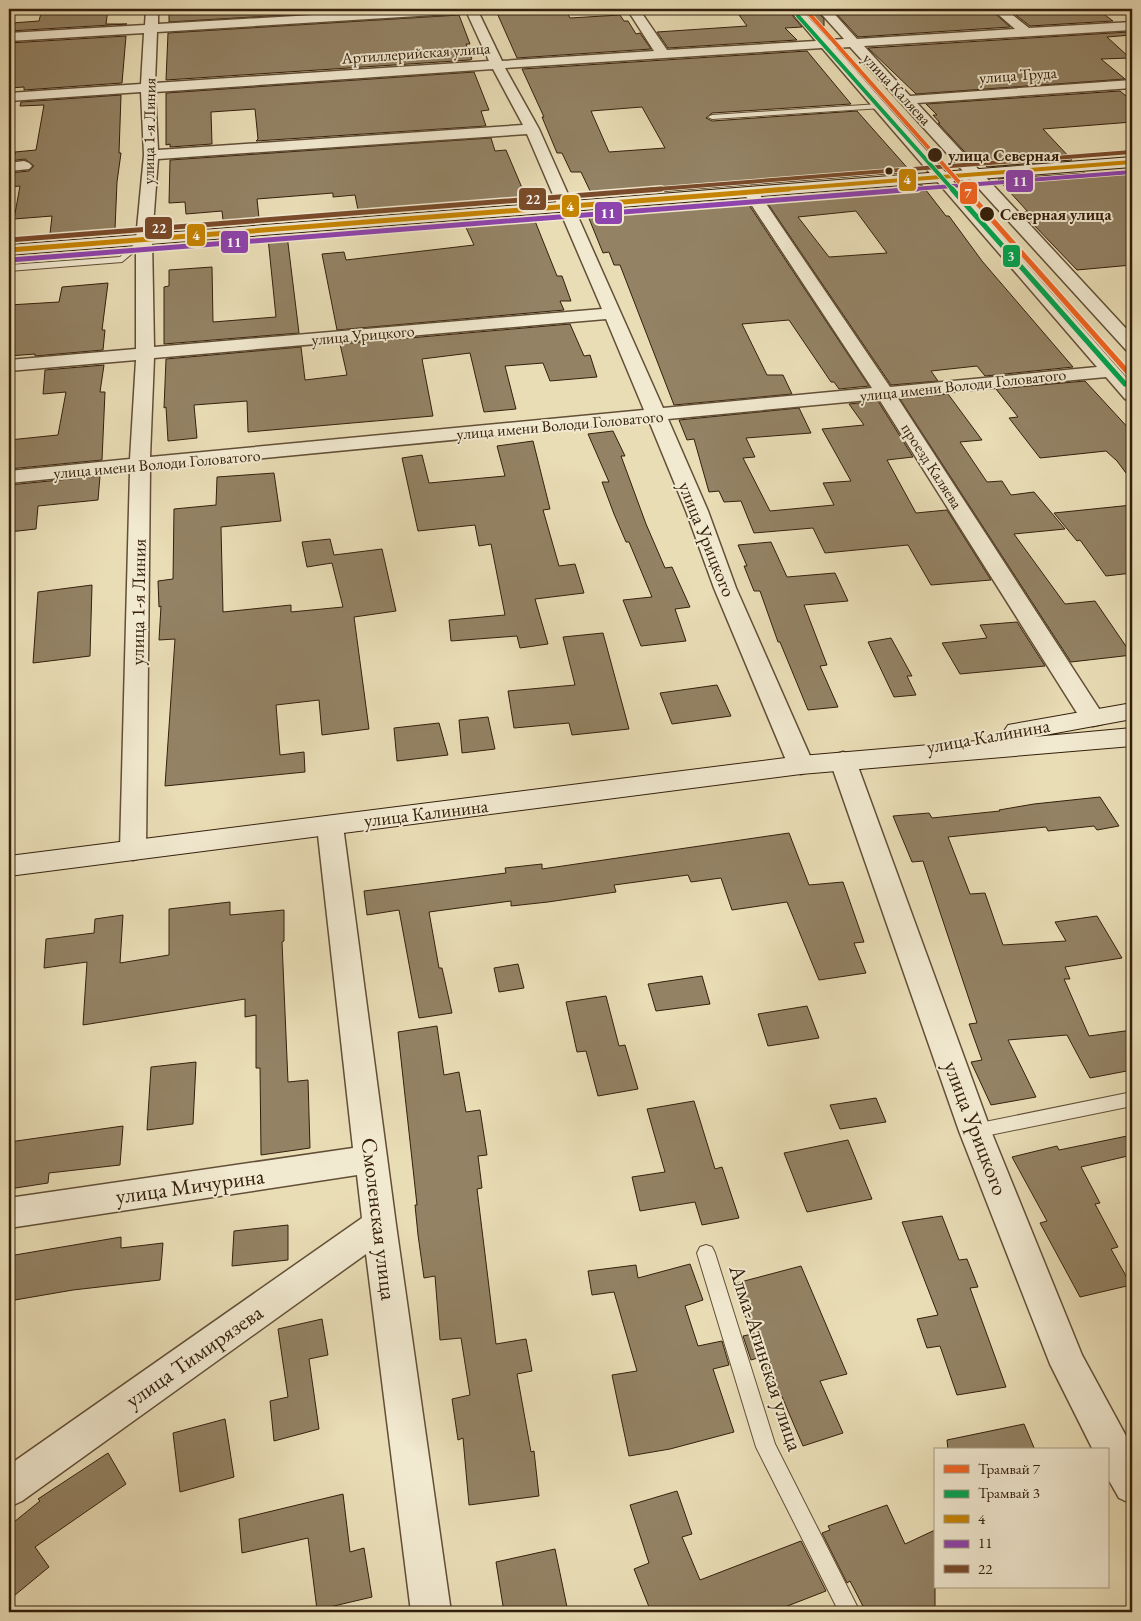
<svg xmlns="http://www.w3.org/2000/svg" width="1141" height="1621" font-family="'EB Garamond',serif">
	<style>
		.building { fill: #938264; stroke: #35200c; fill-rule: evenodd }
		.lines { fill: none; stroke-linecap: round; stroke-linejoin: round }
		.lane-casing { stroke: #624f36; stroke-width: 2 }
		.street-casing { stroke: #624f36; stroke-width: 3 }
		.secondary-casing { stroke: #35200c; stroke-width: 2 }
		.lane { fill: #f1e9d0; fill-rule: evenodd }
		.street { fill: #f1e9d0; fill-rule: evenodd }
		.secondary { fill: #f1e9d0; fill-rule: evenodd }
		.bus-1-far1-casing { stroke: #f1e9d0; stroke-width: 5.5 }
		.bus-1-casing { stroke: #f1e9d0; stroke-width: 8 }
		.bus-2-far1-casing { stroke: #f1e9d0; stroke-width: 5.5 }
		.bus-2-casing { stroke: #f1e9d0; stroke-width: 8 }
		.bus-3-far1-casing { stroke: #f1e9d0; stroke-width: 5.5 }
		.bus-3-casing { stroke: #f1e9d0; stroke-width: 8 }
		.bus-1-far1 { stroke: #c68403; stroke-width: 4 }
		.bus-1 { stroke: #c68403; stroke-width: 5 }
		.bus-2-far1 { stroke: #8e44ad; stroke-width: 4 }
		.bus-2 { stroke: #8e44ad; stroke-width: 5 }
		.bus-3-far1 { stroke: #7a4b2a; stroke-width: 4 }
		.bus-3 { stroke: #7a4b2a; stroke-width: 5 }
		.tram-1-far1-casing { stroke: #f1e9d0; stroke-width: 5.5 }
		.tram-1-casing { stroke: #f1e9d0; stroke-width: 8 }
		.tram-2-far1-casing { stroke: #f1e9d0; stroke-width: 5.5 }
		.tram-2-casing { stroke: #f1e9d0; stroke-width: 8 }
		.tram-1-far1 { stroke: #f26522; stroke-width: 4 }
		.tram-1 { stroke: #f26522; stroke-width: 5 }
		.tram-2-far1 { stroke: #00a651; stroke-width: 4 }
		.tram-2 { stroke: #00a651; stroke-width: 5 }
		.stop-dot { fill: #35200c; stroke: #f1e9d0; stroke-width: 2 }
		.labels { text-anchor: middle; dominant-baseline: central; stroke-width: 4; stroke-linejoin: round; paint-order: stroke }
		.far-street-label { font-size: 16px; fill: #35200c; stroke: #f1e9d0 }
		.far-stop-label { font-size: 16px; font-weight: bold; fill: #35200c; stroke: #f1e9d0; text-anchor: start }
		.street-label { font-size: 19px; fill: #35200c; stroke: #f1e9d0 }
		.near-street-label { font-size: 22px; fill: #35200c; stroke: #f1e9d0 }
		.line-badge { stroke: #f1e9d0; stroke-width: 2 }
		.badge-label { font-size: 14px; text-anchor: middle; font-weight: bold; fill: #fff }
	</style>
	<rect width="100%" height="100%" fill="#e9ddb6"/>
	<filter id="stains"><feTurbulence type="fractalNoise" baseFrequency=".004" numOctaves="4"/><feColorMatrix values="0 0 0 0 .2 0 0 0 0 .09 0 0 0 0 .02 0 0 0 .5 -.17"/></filter>
	<radialGradient id="worn" r=".72"><stop offset=".6" stop-color="#630" stop-opacity="0"/><stop offset="1" stop-color="#630" stop-opacity=".3"/></radialGradient>
	<path class="building" d="M42,9h21v3l45,-3 -2,15h21l-117,7 2,-8 27,-2z
		M169,9h217l-217,13z
		M535,9h30l5,9 50,-3 4,6h4l8,13 4,-1 11,16 -134,9 -20,-45 39,-3z
		M742,9h45l15,18 -17,1 12,12 -129,8 -11,-16 90,-6 -8,-11 8,-1z
		M803,9h12l9,10v7h-5z
		M832,9h158l20,18 -152,10z
		M1008,9h5l5,4 79,-4 16,12 -83,5z
		M459,15l11,29h-4l6,15 -2,1 -304,20 2,-47z
		M1128,32l3,3 -24,2 23,21 -29,1 24,20 -209,15 -48,-46z
		M126,36l-4,47 -98,7v-3l-15,1v-45z
		M807,51l44,53 -139,9 -6,5 6,3 145,-10 54,61 -318,25 -12,-25h-10l-9,-19h-5l-15,-36h2l-22,-48zM642,107l23,41 -56,4 -18,-41z
		M474,72l15,38 -8,1 5,15 -230,15 2,-2 -3,-30 -44,3 1,32 -42,3v-3l-4,1v-52z
		M1120,91l12,10v21l-89,7 29,31 -85,7 -4,-4h-6l-14,-13 -25,-27h2l-7,-8h4l-11,-11z
		M121,95l-2,58h2l-4,29 -2,47 -65,5 2,-18 -38,3 6,-33 -11,1v-14l20,-2 5,-5 -9,-7 -16,2v-6h6v-3l21,-2 8,-45 -24,1 1,-4z
		M491,138l4,13 11,-1 22,52 -71,6 -3,-5 -96,7 -3,-15 -22,2v-4l-76,6 2,19 -36,2 -1,-9 -36,3 -1,-12 -16,1 1,-43z
		M1085,173l4,4 43,-4v92l-55,5 -46,-48 -7,-10h4l-30,-33z
		M922,185l24,31h3l33,45 91,106 -88,9 -8,-10 -46,5 7,10 -47,4 -127,-187zM856,211l31,42 -58,4 -31,-40z
		M745,199l124,187 -30,3 -5,-7h-3l-42,-62 -47,4 25,51h16l9,19 -118,11 -54,-140h-6l-5,-13 -6,1 -15,-37 13,-2 -2,-3z
		M533,216l24,60h5l9,25h-11l4,9 -227,20 -15,-76 22,-2 2,8 128,-15 -11,-24z
		M287,235l12,98 -135,11v-57l5,-1v-16l43,-3 1,55 63,-5 -8,-79z
		M108,283l-6,47h3l-2,20 -68,6v-2l-26,2v-51l50,-3 3,-15z
		M570,324l14,32 6,-1 7,22 -47,4 -7,-18 -38,3 11,43 -32,3 -14,-59 -48,6 11,57 -185,16 -1,-31 -53,4 3,33 -29,3 -2,-34 -2,1 2,-49 135,-12 4,33 42,-5 -7,-31z
		M104,365l-4,27h5l-3,68 -93,9v-29l49,-5 8,-43 -23,2 2,-24z
		M1085,381l47,51v49l-15,-20 -11,-10 -66,7 -31,-40 9,-1 -22,-28z
		M948,394l34,46 -22,2 27,40 15,-1 9,14 23,-3 31,37 -51,5 51,70 30,-3 37,54 -61,7 -171,-263z
		M878,401l35,56 -26,3 29,53 31,-3 44,70 -60,5 -23,-40 -83,8 -12,-25 -59,5 -13,-32 -17,1 -5,-11 -10,1 -15,-53 -7,1 -8,-20 120,-12 12,25 -65,5 9,19 -12,1 27,53 64,-6 -11,-22 28,-2 -29,-52 42,-4 -15,-21z
		M613,431l12,25h-4l25,68 19,44 7,-1 18,40 -15,2 11,32 -45,5 -18,-46 29,-3 -23,-55h-3l-12,-28 -12,-32h7l-21,-48z
		M533,441l17,68 -7,1 16,56 16,-2 9,29 -49,6 13,45 -28,4 -3,-12 -66,5 -2,-21 56,-5 -14,-71 -12,2 -4,-21 -57,6 -16,-73 20,-3 7,28 76,-7 -8,-30z
		M274,473l7,48 -60,6 2,85 68,-7v7l52,-5 -11,-44 -25,4 -5,-25 28,-3 4,16 48,-6 14,62 -42,6 15,112 -47,6 -3,-35 -43,5 4,50 24,-3 1,20 -140,14 10,-147 -16,1 2,-34 -2,1 -1,-26 15,-2 1,-70 42,-4 1,-28z
		M100,476l-2,24 -60,6 -2,23 -27,3v-47z
		M1132,505v68l-26,3 -26,-36 -3,1 -23,-28z
		M771,542l16,35 48,-4 13,28 -44,4 23,60 -7,1 18,41 -30,3 -28,-68h-2l-18,-51h-6l-10,-25h3l-9,-21z
		M92,585l-2,71 -57,7 5,-71z
		M1017,622l28,44 -85,8 -18,-31 45,-5 -7,-13z
		M603,633l26,96 -57,6 -3,-12 -55,5 -6,-37 67,-6 -12,-48z
		M891,638l21,38h-5l9,19 -22,2 -26,-55z
		M717,685l14,31 -59,8 -12,-31z
		M488,717l7,32 -33,4 -3,-33z
		M439,723l9,32 -51,6 -3,-33z
		M1100,797l19,29 -22,4 -3,-4 -46,5 -2,-4 -98,10 22,57 15,-1 18,52 63,-4 -11,-19 42,-6 25,42 -57,9 5,12h-6l25,57 43,-6v40l-42,8 -23,-43 -59,5 28,57 -45,8 -20,-43 11,-2 -13,-36 8,-1 -54,-162 -11,1 -19,-46 36,-3 3,5 68,-7 -1,-1 35,-6z
		M789,833l20,52 34,-3 21,60 -10,1 12,30 -47,7 -32,-78 -55,8 -11,-32 -30,4 -3,-7 -74,10 2,7 -68,10 -37,4v-5l-82,11 10,56h3l10,45 -33,5 -20,-108 -32,5 -3,-24 142,-18 -1,-5 37,-4v5z
		M230,902v13l54,-5v31l-2,1 6,140 20,-2 2,68 -49,7 -1,-87h-4v-53l-11,2v-18l-162,26 4,-63 -43,6 2,-29 48,-6 1,-14 28,-4 -3,48 49,-8v-46z
		M518,964l6,24 -25,4 -5,-24z
		M702,976l8,28 -54,7 -8,-27z
		M606,996l13,50 6,-1 13,44 -40,7 -12,-45 -9,1 -11,-50z
		M807,1006l12,32 -51,8 -10,-32z
		M437,1026l7,49 15,-3 7,40 14,-2 7,45 -9,1 4,32 -5,1 19,155 30,-5 6,32 -15,3 14,78 3,-1 5,45 -70,9 -6,-67 -5,2 -6,-41 18,-4 -9,-57 -21,2 -5,-64 -11,2 -6,-43 -3,-30h2l-19,-173z
		M196,1062l-3,62 -46,6 4,-63z
		M876,1098l10,24 -46,7 -10,-24z
		M694,1101l21,68 7,-2 17,51 -37,7 -7,-23 -55,9 -8,-34 33,-5 -18,-63z
		M123,1126l-3,39 -71,8 -1,10 -39,6v-47z
		M1132,1135v20l-51,12 19,36 -5,1 23,43 -7,2 20,36 -51,12 -40,-74 7,-2 -35,-64 45,-11 2,4z
		M848,1140l24,59 -65,13 -23,-59z
		M942,1216l17,44 8,-1 11,28 -8,1 36,99 -49,8 -17,-49 -13,2 -10,-29 21,-4 -36,-93z
		M288,1225v35l-56,6 2,-35z
		M121,1237v11l42,-5 -3,37 -87,10 -64,11v-45z
		M690,1264l13,36 -18,6 13,40 24,-5 7,24 -16,4 21,63 -64,17 -41,7 -17,-81 25,-4 -23,-79 -22,3 -4,-24 48,-6 2,13z
		M801,1266l46,108 -27,7 23,52 -40,13 -23,-54 -5,2 -14,-37 -10,3 -8,-24 9,-2 -19,-50z
		M322,1319l6,36 -19,4 10,70 -45,12 -4,-40 18,-4 -10,-68z
		M225,1419l9,58 -54,15 -7,-59z
		M1024,1424l11,26h-87l-1,-10z
		M108,1453l18,31 -91,63 14,20 -40,33v-74l31,-25 -2,-2z
		M677,1491l15,43 -10,3 18,43 101,-39 25,50 -54,21h-121l-17,-43 15,-6 -19,-58z
		M343,1494l7,58 14,-4 8,49 -55,13 -9,-72 -66,15 -3,-34z
		M887,1505l18,39 30,-14v82h-69l-16,-31 -3,2 -25,-50 8,-3 -2,-4z
		M555,1549l13,63h-64l-8,-50z"/>
	<g class="lines">
		<g class="lane-casing">
			<path id="lane" d="M879,104l4,2 -1,2 -170,11 -4,-2 4,-2z
				M144,236l4,3 -1,2 -25,21 -113,9v-6l111,-8z
				M1132,1092v14l-157,32 -6,-2 -2,-5 2,-5 6,-2z
				M706,1245l6,2 3,6 60,191 85,168h-21l-83,-165 -59,-194 3,-6z"/>
		</g>
		<g class="street-casing">
			<path id="street" d="M146,9h12v15l256,-15h63l25,52 152,-10 -27,-42h12l28,41 149,-9 -27,-32h12l28,31 15,-1 -27,-30h13l27,30 158,-10 -23,-20h13l24,19 103,-6v8l-268,16 46,50 222,-16v8l-215,15 215,232v16l-6,-1 -276,-303 -14,1 296,336v17l-7,-2 -19,-22 -209,20 208,321 -3,6 -9,2 -9,-2 -205,-325 -211,20 40,92 28,77 78,177 -4,6 -9,3 -9,-3 -4,-6 -74,-177 -28,-77 -37,-90 -499,48 -4,381 -3,7 -10,3 -10,-3 -3,-7 10,-379 -121,12v-12l121,-12 6,-99 -127,11v-11l127,-11v-110l8,-84 -3,-63 -132,9v-8l132,-9 3,-51 -135,8v-8l136,-8zM467,13l22,48 -334,22 2,-51zM822,48l275,319 -207,20 -134,-198 -5,-2 -8,5 129,196 -209,20 -124,-279 -34,-61zM493,69l30,56 -365,25 -3,-58zM527,134l75,175 -448,38 -2,-108 6,-80zM606,319l38,91 -494,47 4,-99z
				M24,161l5,2 3,3 -3,3 -20,2v-8z
				M843,752l9,3 4,6 135,370 91,224 50,92v57l-13,-6 -12,-21v-27h-14l-43,-86 -91,-233 -129,-370 4,-6z
				M330,817l9,2 4,7 53,399 55,387h-40l-45,-358 -344,247 -13,6v-42l353,-247 -5,-43 -348,53v-30l344,-50 -36,-322 4,-7z"/>
		</g>
		<g class="secondary-casing">
			<path id="secondary" d="M1132,157v10l-1123,88v-10z
				M1132,703v16l-98,18 98,-9v18l-331,28 -792,102v-20l792,-100 211,-18 -4,-1 -4,-6 4,-6z"/>
		</g>
		<use href="#lane" class="lane"/>
		<use href="#street" class="street"/>
		<use href="#secondary" class="secondary"/>
		<g class="bus-1-far1-casing">
			<path id="bus-1-far1" d="M773,190l359,-28"/>
		</g>
		<g class="bus-1-casing">
			<path id="bus-1" d="M9,250l780,-61"/>
		</g>
		<g class="bus-2-far1-casing">
			<path id="bus-2-far1" d="M901,190l231,-18"/>
		</g>
		<g class="bus-2-casing">
			<path id="bus-2" d="M10,260l907,-71"/>
		</g>
		<g class="bus-3-far1-casing">
			<path id="bus-3-far1" d="M645,190l486,-38"/>
		</g>
		<g class="bus-3-casing">
			<path id="bus-3" d="M9,240l652,-51"/>
		</g>
		<use href="#bus-1-far1" class="bus-1-far1"/>
		<use href="#bus-1" class="bus-1"/>
		<use href="#bus-2-far1" class="bus-2-far1"/>
		<use href="#bus-2" class="bus-2"/>
		<use href="#bus-3-far1" class="bus-3-far1"/>
		<use href="#bus-3" class="bus-3"/>
		<g class="tram-1-far1-casing">
			<path id="tram-1-far1" d="M805,9l161,181"/>
		</g>
		<g class="tram-1-casing">
			<path id="tram-1" d="M965,189l167,188"/>
		</g>
		<g class="tram-2-far1-casing">
			<path id="tram-2-far1" d="M798,16l155,174"/>
		</g>
		<g class="tram-2-casing">
			<path id="tram-2" d="M952,189l173,195"/>
		</g>
		<use href="#tram-1-far1" class="tram-1-far1"/>
		<use href="#tram-1" class="tram-1"/>
		<use href="#tram-2-far1" class="tram-2-far1"/>
		<use href="#tram-2" class="tram-2"/>
	</g>
	<g class="stop-dot">
		<circle cx="935" cy="155" r="8"/>
		<circle cx="889" cy="171" r="4.5"/>
		<circle cx="987" cy="214" r="8"/>
	</g>
	<g class="labels">
		<g class="far-street-label">
			<text transform="translate(416 53) rotate(-4)">Артиллерийская улица</text>
			<text transform="translate(1018 75) rotate(-4)">улица Труда</text>
			<text transform="translate(897 89) rotate(47)">улица Каляева</text>
			<text transform="translate(149 131) rotate(-89)">улица 1-я Линия</text>
			<text transform="translate(363 335) rotate(-5)">улица Урицкого</text>
			<text transform="translate(963 385) rotate(-6)">улица имени Володи Головатого</text>
			<text transform="translate(560 425) rotate(-5)">улица имени Володи Головатого</text>
			<text transform="translate(157 464) rotate(-5)">улица имени Володи Головатого</text>
			<text transform="translate(932 466) rotate(57)">проезд Каляева</text>
		</g>
		<g class="far-stop-label">
			<text x="948" y="155">улица Северная</text>
			<text x="1000" y="214">Северная улица</text>
		</g>
		<g class="street-label">
			<text transform="translate(707 539) rotate(68)">улица Урицкого</text>
			<text transform="translate(138 602) rotate(-89)">улица 1-я Линия</text>
			<text transform="translate(988 736) rotate(-10)">улица Калинина</text>
			<text transform="translate(426 813) rotate(-7)">улица Калинина</text>
		</g>
		<g class="near-street-label">
			<text transform="translate(976 1128) rotate(69)">улица Урицкого</text>
			<text transform="translate(190 1186) rotate(-8)">улица Мичурина</text>
			<text transform="translate(379 1219) rotate(83)">Смоленская улица</text>
			<text transform="translate(194 1356) rotate(-35)">улица Тимирязева</text>
			<text transform="translate(766 1358) rotate(72)">Алма-Атинская улица</text>
		</g>
	</g>
	<g class="line-badge">
		<rect x="898" y="168" width="19" height="24" rx="5" fill="#c68403"/>
		<rect x="1005" y="169" width="29" height="24" rx="5" fill="#8e44ad"/>
		<rect x="959" y="181" width="19" height="24" rx="5" fill="#f26522"/>
		<rect x="518" y="187" width="29" height="24" rx="5" fill="#7a4b2a"/>
		<rect x="561" y="194" width="19" height="24" rx="5" fill="#c68403"/>
		<rect x="594" y="201" width="29" height="24" rx="5" fill="#8e44ad"/>
		<rect x="144" y="216" width="29" height="24" rx="5" fill="#7a4b2a"/>
		<rect x="186" y="223" width="20" height="24" rx="5" fill="#c68403"/>
		<rect x="220" y="230" width="29" height="24" rx="5" fill="#8e44ad"/>
		<rect x="1002" y="244" width="19" height="24" rx="5" fill="#00a651"/>
	</g>
	<g class="badge-label">
		<text x="907" y="184">4</text>
		<text x="1020" y="186">11</text>
		<text x="968" y="198">7</text>
		<text x="533" y="204">22</text>
		<text x="570" y="211">4</text>
		<text x="608" y="218">11</text>
		<text x="159" y="233">22</text>
		<text x="196" y="240">4</text>
		<text x="234" y="247">11</text>
		<text x="1011" y="261">3</text>
	</g>
	<rect width="1141" height="1621" fill="none" stroke="#e9ddb6" stroke-width="30"/>
	<rect x="10" y="10" width="1121" height="1601" fill="none" stroke="#35200c" stroke-width="2.5"/>
	<rect x="15" y="15" width="1111" height="1591" fill="none" stroke="#35200c"/>
	<rect x="934" y="1448" width="175" height="140" fill="#f1e9d0" stroke="#a69982"/>
	<rect x="944" y="1465" width="25" height="8" fill="#f26522" stroke="#a69982"/>
	<text x="978" y="1474" font-size="15" fill="#35200c">Трамвай 7</text>
	<rect x="944" y="1490" width="25" height="8" fill="#00a651" stroke="#a69982"/>
	<text x="978" y="1498" font-size="15" fill="#35200c">Трамвай 3</text>
	<rect x="944" y="1515" width="25" height="8" fill="#c68403" stroke="#a69982"/>
	<text x="978" y="1524" font-size="15" fill="#35200c">4</text>
	<rect x="944" y="1540" width="25" height="8" fill="#8e44ad" stroke="#a69982"/>
	<text x="978" y="1548" font-size="15" fill="#35200c">11</text>
	<rect x="944" y="1565" width="25" height="8" fill="#7a4b2a" stroke="#a69982"/>
	<text x="978" y="1574" font-size="15" fill="#35200c">22</text>
	<rect width="100%" height="100%" filter="url(#stains)"/>
	<rect width="100%" height="100%" fill="url(#worn)"/>
</svg>
